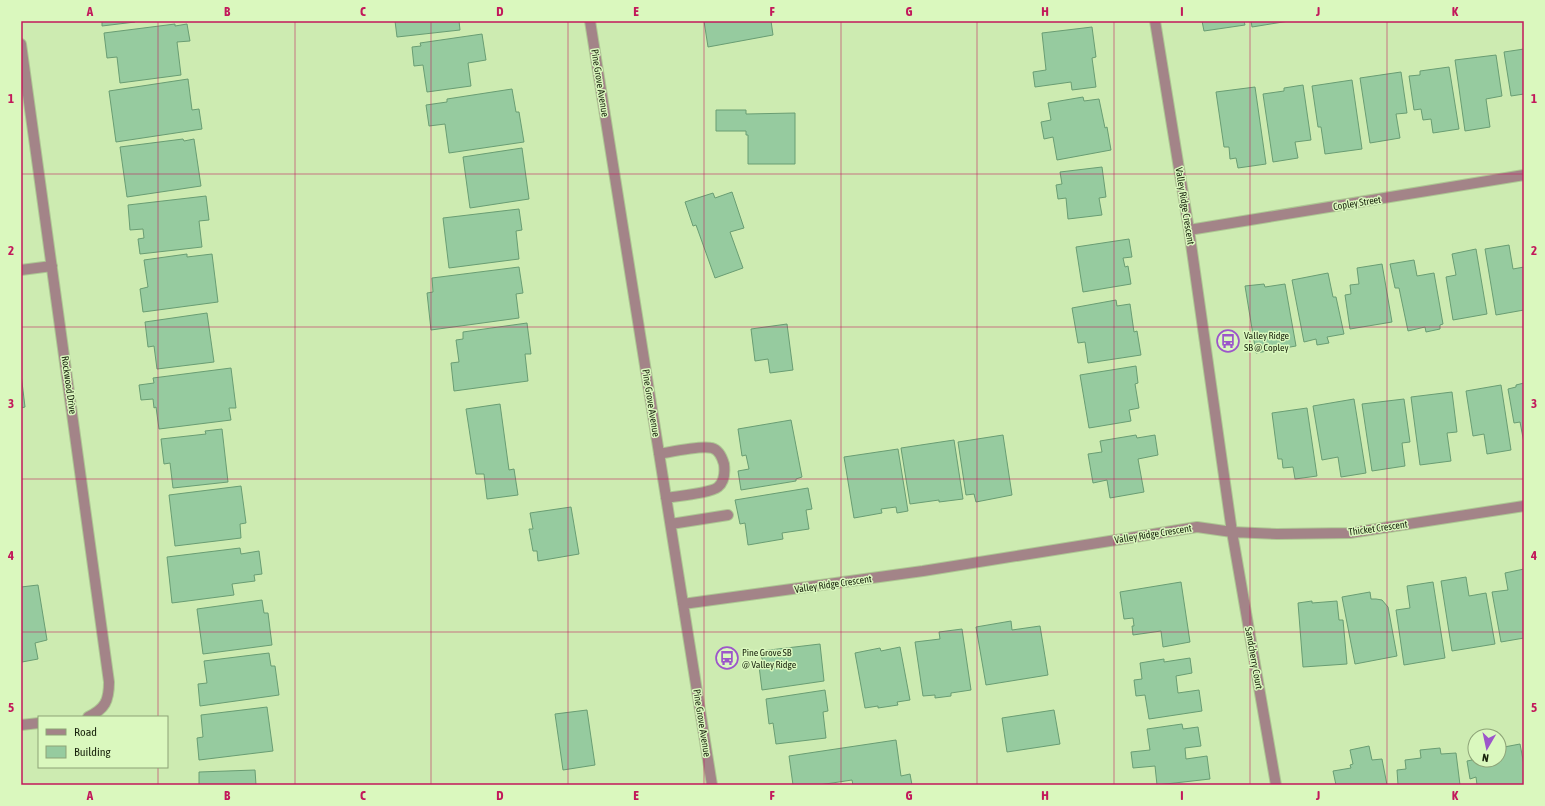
<svg xmlns="http://www.w3.org/2000/svg" width="1545" height="806" font-family="'Asap Condensed',sans-serif">
	<style>
		.building { fill: #96cb9f; stroke: #699d73 }
		.lines { fill: none; stroke-linecap: round; stroke-linejoin: round }
		.minor-casing { stroke: #adc793; stroke-width: 12 }
		.minor { stroke: #a38488; stroke-width: 10 }
		.grid { fill: none; stroke: #c2185b; stroke-width: 1; stroke-opacity: 0.55 }
		.labels { text-anchor: middle; dominant-baseline: central; stroke-width: 3; stroke-linejoin: round; paint-order: stroke }
		.street-label { font-size: 10px; fill: #19230d; stroke: #daf8be }
		.poi-label { font-size: 10px; fill: #19230d; stroke: #daf8be; text-anchor: start }
		.neatline { fill: none; stroke: #c2185b; stroke-width: 1.5 }
		.grid-label { font-size: 13px; text-anchor: middle; font-weight: bold; fill: #c2185b }
	</style>
	<rect width="100%" height="100%" fill="#cdebb1"/>
	<path class="building" d="M102,21h33v1l-33,4z
		M395,21h64l1,9 -63,7z
		M704,21h67l2,14 -65,12z
		M1202,21h42l1,4 -41,6z
		M1251,21h38l-37,6z
		M175,24v2l12,-2 3,17 -13,1 4,33 -61,8 -3,-26 -10,1 -3,-25z
		M1092,27l4,30 -4,1 4,29 -24,3 -1,-8 -36,5 -2,-15 13,-2 -4,-37z
		M482,34l4,26 -18,3 3,23 -44,6 -4,-27 -9,1 -2,-19 9,-1 -1,-3z
		M1524,49v45l-13,2 -7,-44z
		M1496,55l6,41 -16,3 4,28 -25,4 -10,-71z
		M1449,67l10,62 -26,4 -2,-14 -8,1 -2,-11 -7,1 -5,-34 11,-1v-4z
		M1401,72l6,41 -11,1 4,24 -30,5 -10,-65z
		M188,79l4,31 7,-1 3,20 -86,13 -7,-51z
		M1352,80l10,69 -37,5 -4,-27h-3l-6,-41z
		M1303,85l8,55 -16,2 3,16 -25,4 -10,-68 21,-3v-3z
		M1255,87l11,77 -28,4 -2,-10 -6,1 -1,-12h-5l-8,-55z
		M512,89l4,23h3l5,30 -75,11 -4,-29 -16,2 -3,-21 21,-3v-3z
		M1083,97l1,4 15,-2 6,29 2,-1 4,23 -54,10 -4,-23 -9,2 -3,-17 10,-2 -3,-17z
		M716,110h30v4l49,-1v51h-47v-29h-2v-4h-30z
		M183,139l1,2 10,-2 7,47 -74,11 -7,-50z
		M522,148l7,51 -59,9 -7,-51z
		M1102,167l4,30 -7,1 3,17 -34,4 -2,-21 -8,1 -2,-14 6,-1 -2,-12z
		M732,192l12,36 -14,4 13,36 -28,10 -19,-53 -3,1 -8,-24 28,-9 2,5z
		M206,196l3,24 -10,1 3,26 -62,7 -2,-15 6,-1 -1,-9 -13,1 -2,-25z
		M519,209l3,21 -6,1 3,28 -70,9 -6,-50z
		M1129,239l3,18 -9,1 2,9 3,-1 3,18 -48,8 -7,-45z
		M1509,245l4,24 11,-2v43l-28,5 -11,-66z
		M1476,249l11,65 -34,6 -7,-43 10,-2 -4,-21z
		M187,254v3l25,-3 6,48 -75,10 -3,-23 8,-2 -4,-27z
		M1414,260l3,16 17,-3 9,51 -3,1v4l-14,3 -1,-5 -17,4 -9,-43h-4l-5,-24z
		M1382,264l10,58 -42,7 -5,-34 6,-1 -1,-9 9,-1 -2,-16z
		M519,267l4,26 -7,1 3,24 -88,12 -4,-37 6,-1 -1,-14z
		M1328,273l5,24h3l8,37 -17,3 2,6 -12,2 -1,-6 -12,3 -12,-62z
		M1264,284l1,3 20,-3 11,62 -40,7 -11,-67z
		M1116,300l1,6 13,-2 4,28 3,-1 4,24 -53,8 -3,-21 -7,1 -6,-35z
		M207,313l7,49 -57,7 -3,-23 -6,1 -3,-25z
		M527,323l4,31h-6l3,27 -74,10 -3,-28 8,-1 -3,-22 7,-1v-7z
		M787,324l6,46 -23,3 -2,-14 -13,2 -4,-32z
		M1136,366l2,17 -3,1 4,24 -10,2 2,11 -42,7 -9,-53z
		M231,368l5,40h-7l2,12 -72,9 -3,-22 -2,1 -1,-9 -12,1 -2,-15 15,-2 -1,-5z
		M21,374l4,33 -4,1z
		M1524,383v60l-4,-21 -6,1 -6,-34 8,-2v-2z
		M1501,385l10,65 -24,4 -3,-20 -11,2 -7,-45z
		M1452,392l5,40 -10,1 4,28 -31,4 -9,-68z
		M1354,399l12,74 -25,4 -3,-20 -16,3 -9,-54z
		M1404,399l6,43 -8,1 3,23 -33,5 -10,-67z
		M500,404l9,66 5,-1 4,26 -31,4 -3,-25h-8l-10,-65z
		M1307,408l10,68 -22,3 -2,-12 -10,1 -1,-9h-4l-6,-46z
		M791,420l11,57 -6,2v2l-55,9 -3,-19 11,-2 -3,-14 -4,1 -4,-27z
		M222,429l6,53 -55,6 -3,-25 -6,1 -3,-25 45,-5 -1,-3z
		M1003,435l9,60 -36,7 -2,-8 -8,1 -8,-53z
		M1136,435l1,3 18,-3 3,20 -20,4 6,33 -34,6 -3,-18 -14,3 -5,-29 14,-2 -2,-11z
		M954,440l9,59 -24,3v-2l-29,4 -9,-56z
		M898,449l10,62 -11,2 -1,-6 -15,2 1,4 -28,5 -10,-61z
		M241,486l5,37 -6,1 1,14 -66,8 -6,-51z
		M808,488l4,21 -6,1 3,19 -27,4 1,6 -35,6 -3,-22 -5,1 -5,-24z
		M571,507l8,47 -41,7 -1,-10h-4l-4,-22h4l-3,-16z
		M240,548l1,6 18,-3 3,23 -8,1 1,6 -23,3 2,11 -62,8 -5,-46z
		M1524,569v69l-23,4 -9,-50 16,-2 -3,-17z
		M1466,577l3,19 17,-3 9,51 -43,7 -11,-70z
		M1181,582l9,60 -27,5 -2,-16 -28,4 -1,-9h2l-1,-8 -9,1 -4,-27z
		M1433,582l12,76 -41,7 -8,-55 14,-2 -3,-22z
		M38,585l9,55 -12,3 3,16 -16,3 -1,-75z
		M1370,592l1,7h5l6,1 6,7 9,49 -42,8 -13,-67z
		M262,600l2,13h4l4,32 -69,9 -6,-45z
		M1312,601v2l25,-2 2,19h4l4,44 -44,3 -5,-64z
		M1011,621l1,9 28,-4 8,49 -62,10 -10,-58z
		M962,629l9,61 -20,3v3l-16,2v-3l-12,1 -8,-54 25,-3 -1,-7z
		M820,644l4,37 -62,9 -3,-24h4l-2,-15z
		M900,647l10,53 -13,2 1,3 -20,3v-2l-13,2 -10,-55 25,-5 1,3z
		M269,653l2,13h4l4,29 -79,11 -2,-22 9,-1 -3,-22z
		M1190,658l2,15 -16,3 2,17 21,-3 3,21 -53,8 -4,-24 -9,1 -2,-16 8,-1 -2,-16 24,-4v3z
		M825,690l3,21 -5,1 3,26 -50,6 -3,-21 -4,1 -3,-25z
		M267,707l6,44 -74,9 -2,-22 6,-1 -2,-22z
		M587,710l8,55 -32,5 -8,-56z
		M1054,710l6,34 -53,8 -5,-34z
		M1182,724l1,5 15,-2 3,19 -16,2 1,11 21,-3 3,23 -53,6 -2,-19 -22,2 -2,-16 19,-2 -3,-21z
		M896,740l5,36 9,-2 2,11h-59l-1,-5 -33,5h-26l-4,-29z
		M1520,744l4,21v20h-47l-1,-8 -6,2 -3,-18 5,-1 -1,-7h4v7h24v-12z
		M1369,746l3,14 10,-1 5,26h-51l-3,-14 18,-3 -1,-3 3,-1 -3,-14z
		M1440,748l1,6 15,-1 4,32h-62l-1,-15 9,-1 -1,-9 16,-2 -1,-8z
		M255,770l1,15h-57v-13z"/>
	<g class="lines">
		<g class="minor-casing">
			<path id="minor" d="M590,21l122,764
				M1155,21l34,209 43,302 44,253
				M21,44l88,638c0,19 -4,27 -21,35
				M1189,230l335,-55
				M21,270l31,-4
				M659,454c12,-2 42,-9 53,-6 7,2 10,9 12,16 1,8 0,18 -6,23 -7,6 -41,9 -52,11
				M671,524l57,-9
				M683,604l240,-33 274,-44 35,5 45,2 73,-1 174,-27
				M21,725l18,-2"/>
		</g>
		<use href="#minor" class="minor"/>
	</g>
	<path class="grid" d="M158,21v696M295,21v764M431,21v764M568,21v764M704,21v764M841,21v764M977,21v764M1114,21v764M1250,21v764M1387,21v764M21,174h1503M21,327h1503M21,479h1503M21,632h1503M158,767v18"/>
	<defs>
		<g id="bus-ring" transform="scale(1.15)"><circle r="9.5" fill="#daf8be" stroke="#9c56ca" stroke-width="1.5"/><path d="M-5-6H5V4H4V6H2V4H-2V6H-4V4H-5ZM-3.5-4V0h7V-4ZM-3.5 1.2v1.5H-2V1.2ZM2 1.2v1.5H3.5V1.2Z" fill="#9c56ca"/></g>
	</defs>
	<g fill-rule="evenodd">
		<use href="#bus-ring" x="1228" y="341"/>
		<use href="#bus-ring" x="727" y="658"/>
	</g>
	<g class="labels">
		<g class="street-label">
			<text transform="translate(600 83) rotate(81)">Pine Grove Avenue</text>
			<text transform="translate(1357 203) rotate(-9)">Copley Street</text>
			<text transform="translate(1185 206) rotate(81)">Valley Ridge Crescent</text>
			<text transform="translate(69 385) rotate(82)">Rockwood Drive</text>
			<text transform="translate(651 403) rotate(81)">Pine Grove Avenue</text>
			<text transform="translate(1378 528) rotate(-8)">Thicket Crescent</text>
			<text transform="translate(1153 534) rotate(-9)">Valley Ridge Crescent</text>
			<text transform="translate(833 584) rotate(-8)">Valley Ridge Crescent</text>
			<text transform="translate(1254 658) rotate(80)">Sandcherry Court</text>
			<text transform="translate(702 723) rotate(81)">Pine Grove Avenue</text>
		</g>
		<g class="poi-label">
			<text x="1244" y="335">Valley Ridge<tspan x="1244" dy="12">SB @ Copley</tspan></text>
			<text x="742" y="652">Pine Grove SB<tspan x="742" dy="12">@ Valley Ridge</tspan></text>
		</g>
	</g>
	<rect width="1545" height="806" fill="none" stroke="#daf8be" stroke-width="44"/>
	<rect x="38" y="716" width="130" height="52" fill="#daf8be" stroke="#8da377"/>
	<rect x="46" y="729" width="20" height="6" fill="#a38488" stroke="#8da377"/>
	<text x="74" y="736" font-size="12" fill="#19230d">Road</text>
	<rect x="46" y="746" width="20" height="12" fill="#96cb9f" stroke="#8da377"/>
	<text x="74" y="756" font-size="12" fill="#19230d">Building</text>
	<g transform="translate(1487 748) rotate(189)"><circle r="19" fill="#daf8be" stroke="#8da377"/>
	<path d="M0-3L7 15L0 10L-7 15Z" fill="#9c56ca"/>
	<text y="-6" font-size="11" font-weight="bold" text-anchor="middle" fill="#19230d">N</text>
	</g>
	<rect x="22" y="22" width="1501" height="762" class="neatline"/>
	<g class="grid-label">
		<text x="90" y="16">A</text>
		<text x="227" y="16">B</text>
		<text x="363" y="16">C</text>
		<text x="500" y="16">D</text>
		<text x="636" y="16">E</text>
		<text x="772" y="16">F</text>
		<text x="909" y="16">G</text>
		<text x="1045" y="16">H</text>
		<text x="1182" y="16">I</text>
		<text x="1318" y="16">J</text>
		<text x="1455" y="16">K</text>
		<text x="11" y="103">1</text>
		<text x="1534" y="103">1</text>
		<text x="11" y="255">2</text>
		<text x="1534" y="255">2</text>
		<text x="11" y="408">3</text>
		<text x="1534" y="408">3</text>
		<text x="11" y="560">4</text>
		<text x="1534" y="560">4</text>
		<text x="11" y="712">5</text>
		<text x="1534" y="712">5</text>
		<text x="90" y="800">A</text>
		<text x="227" y="800">B</text>
		<text x="363" y="800">C</text>
		<text x="500" y="800">D</text>
		<text x="636" y="800">E</text>
		<text x="772" y="800">F</text>
		<text x="909" y="800">G</text>
		<text x="1045" y="800">H</text>
		<text x="1182" y="800">I</text>
		<text x="1318" y="800">J</text>
		<text x="1455" y="800">K</text>
	</g>
</svg>
